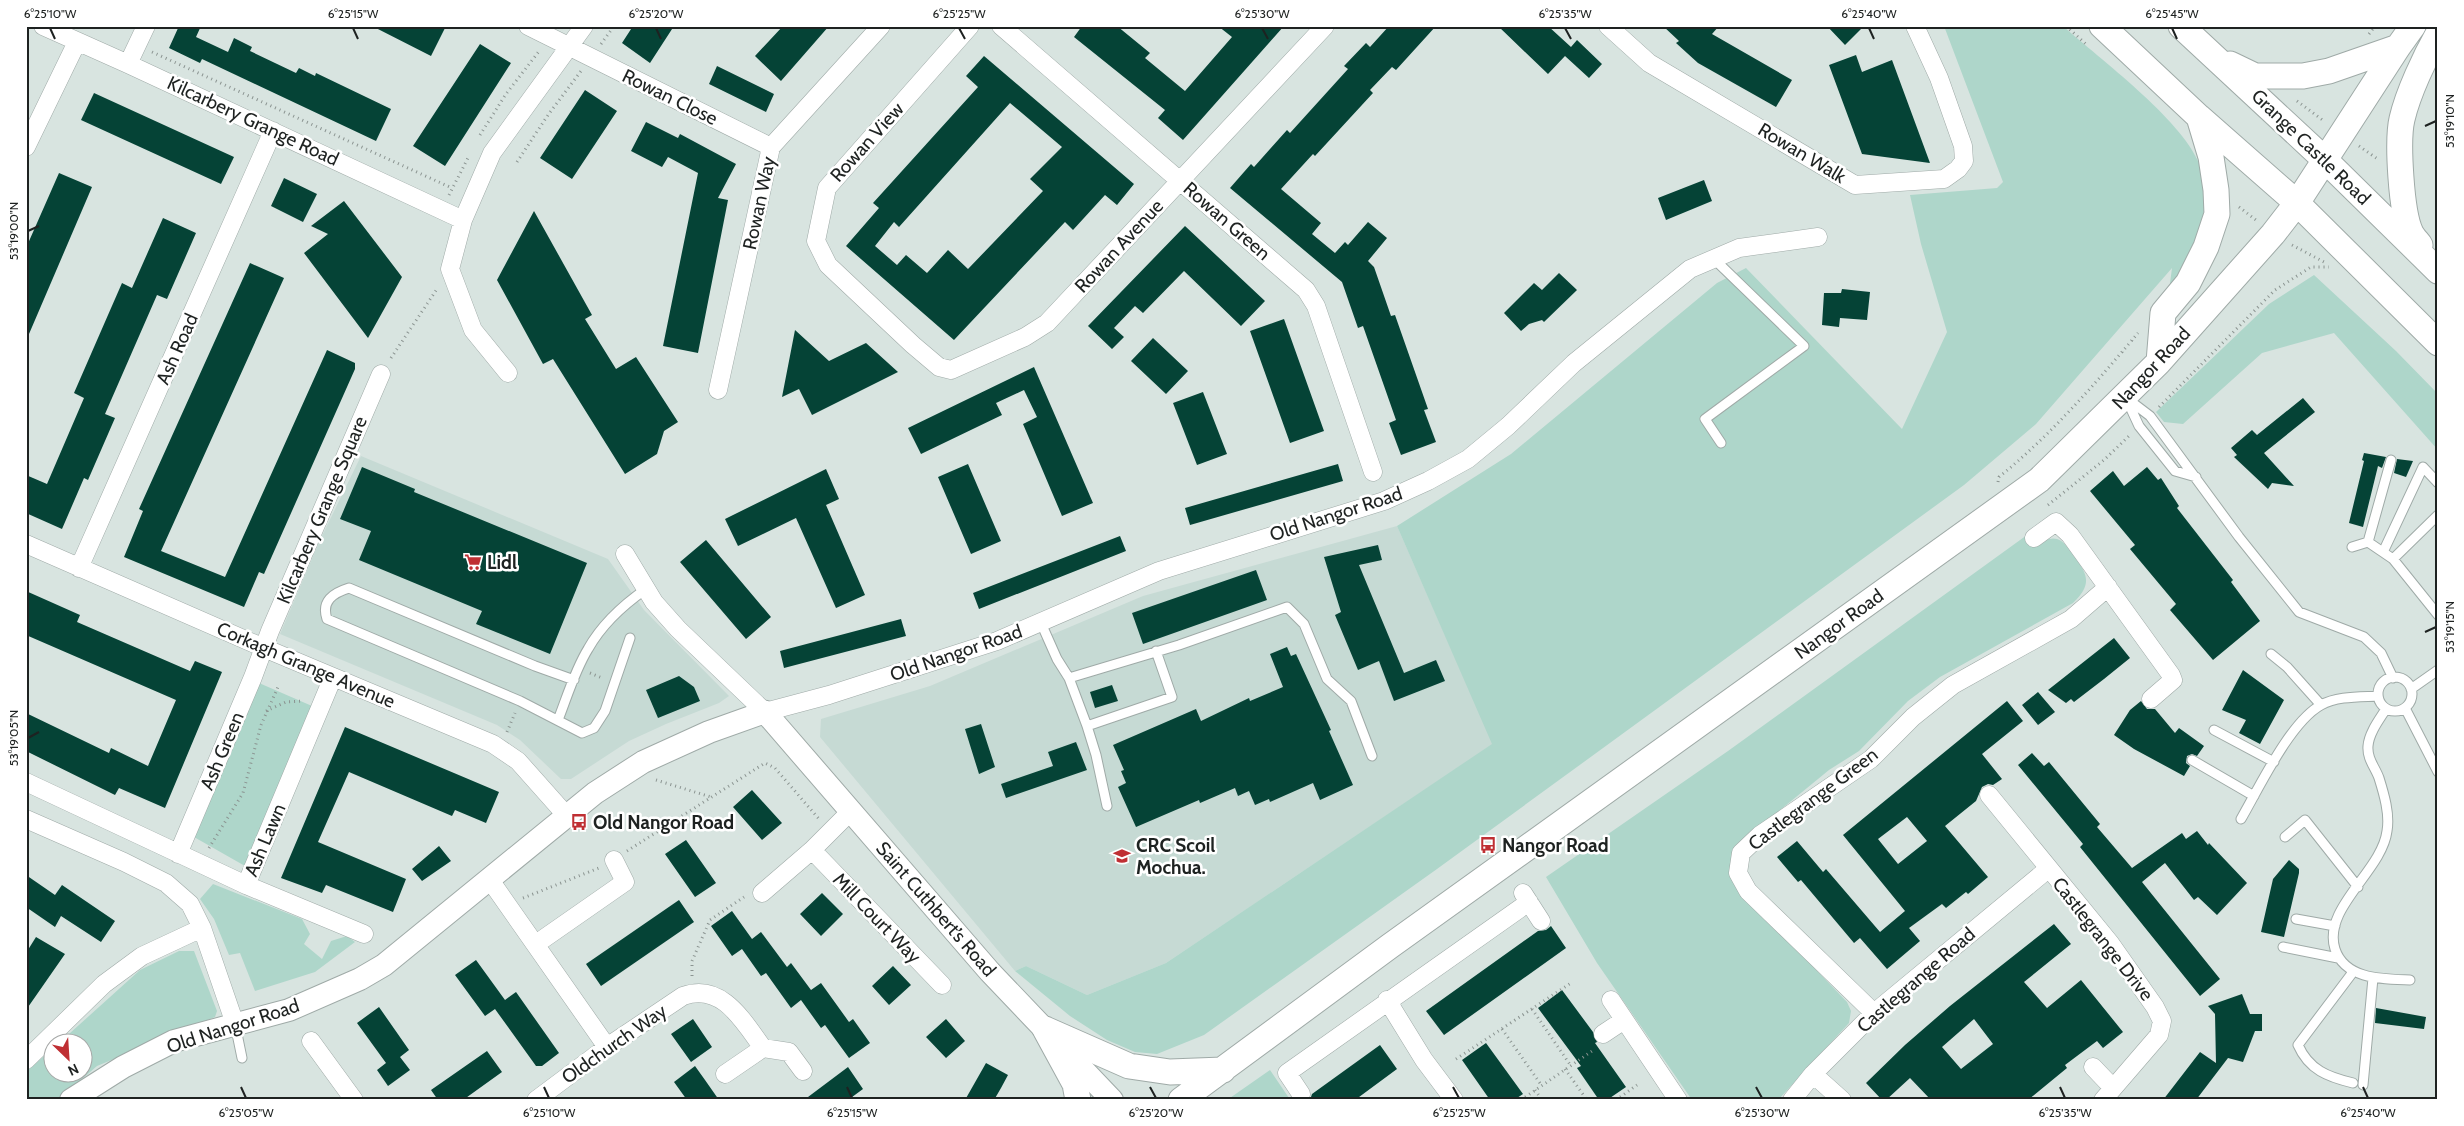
<svg xmlns="http://www.w3.org/2000/svg" width="2464" height="1126" font-family="Cabin,sans-serif">
	<style>
		.built { fill: #c6dad4 }
		.green { fill: #aed6ca }
		.building { fill: #054336; fill-rule: evenodd }
		.lines { fill: none; stroke-linecap: round; stroke-linejoin: round }
		.service-casing { stroke: #9faaa7; stroke-width: 11 }
		.minor-casing { stroke: #9faaa7; stroke-width: 19 }
		.tertiary-casing { stroke: #9faaa7; stroke-width: 24 }
		.secondary-casing { stroke: #9faaa7; stroke-width: 27 }
		.path { stroke: #8b9491; stroke-width: 3; stroke-dasharray: 1 4; stroke-linecap: butt }
		.service { stroke: #fff; stroke-width: 9 }
		.minor { stroke: #fff; stroke-width: 18 }
		.tertiary { stroke: #fff; stroke-width: 22 }
		.secondary { stroke: #fff; stroke-width: 25 }
		.ticks { fill: none; stroke: #1e2221; stroke-width: 2 }
		.labels { text-anchor: middle; dominant-baseline: central; stroke-width: 5; stroke-linejoin: round; paint-order: stroke }
		.street-label { font-size: 19px; fill: #1e2221; stroke: #fff }
		.poi-label { font-size: 19px; font-weight: bold; fill: #1e2221; stroke: #fff; text-anchor: start }
		.neatline { fill: none; stroke: #1e2221; stroke-width: 2 }
		.ticks-label { font-size: 12px; text-anchor: middle; fill: #1e2221 }
	</style>
	<rect width="100%" height="100%" fill="#d8e4e0"/>
	<path class="built" d="M361,456l247,103 36,51 85,86 -10,7 -53,21 -37,17 -58,38h-10l-41,-39 -23,-15 -217,-91 39,-92z
		M1397,526l96,218 -327,219 -79,32 -61,-29 -11,5 -195,-234 1,-18 109,-33 213,-90z"/>
	<path class="green" d="M1944,26h119c38,34 117,92 136,137 10,24 6,62 -4,86 -6,15 -17,29 -26,42l3,-23 -136,156 -72,61 -527,384 -233,166 -47,19 -22,-2 -28,-12 -37,-24 -55,-45 11,-5 61,29 79,-32 326,-219 -95,-218 114,-72 206,-171 29,-15 156,161 45,-97 -26,-88 -11,-49 87,-7 6,-6z
		M2314,275l82,76 42,43v56l-104,-117 -72,20 -79,71 -19,-2 -8,-10 113,-108z
		M2027,535l11,9c6,-3 12,-7 19,-5 7,2 10,8 14,13 16,21 23,31 2,51l-133,74 -32,24 -49,50 -30,19 -93,76 6,47 105,109 4,9 -2,12 -71,77h-86l-95,-137 -51,-86 182,-126z
		M259,683l53,23 -67,160 -51,-29z
		M213,884l89,35 8,15 -6,10 18,15 9,-18 16,-5 8,6 -40,30 -60,19 -15,-38 -11,2 -15,-36 -14,-20z
		M179,951h15l23,60 -2,6 -118,49 -39,34h-32v-28l26,-23v25h30v-30l-23,-1 81,-73z
		M1270,1070l19,28 -2,2h-60z"/>
	<path class="building" d="M179,26h22l-5,11 32,15 6,-14 18,9 -2,4 46,22 3,-5 16,8 1,-3 75,36 -15,32 -174,-82 -2,4 -31,-15z
		M372,26h74l-15,30z
		M633,26h41l-24,37 -28,-20z
		M783,26h46l-48,55 -26,-25z
		M1082,26h35l33,27 -5,5 40,33 47,-54 -14,-11h66l-101,114 -25,-22 7,-8 -91,-73z
		M1389,26h47l-40,44 -4,-3 -22,23 3,3 -58,63 -2,-2 -32,35 40,34 -9,11 23,19 10,-11 3,3 20,-23 19,16 -19,23 6,6 17,49 4,-1 33,94 -4,1 12,32 -35,13 -12,-32 7,-3 -33,-94 -5,2 -16,-46 -112,-94 21,-24 3,3 33,-37 3,3 58,-64 -4,-3 22,-23 4,4z
		M1498,26h50l23,21 6,-7 25,24 -13,14 -24,-22 -17,18z
		M1663,26h56l-7,8 80,46 -16,27 -78,-44 -22,-20 3,-2z
		M1827,26h37l-19,19z
		M480,44l31,19 -66,103 -32,-20z
		M1856,55l6,17 30,-12 38,103 -68,-9 -33,-89z
		M984,56l150,128 -17,21 -12,-10 -32,35 -8,-8 -111,118 -108,-94 33,-38 -6,-5 105,-116 -12,-11zM1010,103l52,44 -32,32 13,12 -75,78 -20,-19 -21,23 -21,-18 -9,10 -22,-19 19,-24 5,5z
		M717,66l57,28 -8,18 -57,-28z
		M585,90l32,21 -45,68 -32,-21z
		M94,93l140,64 -13,27 -140,-64z
		M646,122l32,16 2,-4 56,30 -18,34 10,2 -30,153 -35,-7 35,-173 -30,-16 -6,10 -31,-16z
		M59,173l33,14 -66,154v-93z
		M284,178l33,16 -14,28 -32,-16z
		M1704,180l8,21 -46,19 -8,-22z
		M344,201l58,76 -34,61 -64,-85 24,-19 -17,-8z
		M534,211l58,104 -7,4 31,50 20,-12 42,65 -14,9 -7,23 -32,20 -72,-115 -10,5 -46,-84z
		M163,218l33,15 -29,66 -10,-4 -52,119 10,4 -27,62 -4,-2 -22,51 -36,-16v-38l21,9 37,-86 -10,-5 34,-78 14,-32 10,5z
		M1185,226l80,75 -24,25 -57,-55 -41,42 -8,-7 -21,22 10,9 -12,12 -24,-23z
		M250,263l34,15 -123,273 64,26 102,-227 28,13v6l-91,205 -5,-2 -15,35 -120,-50 19,-46 -4,-2z
		M1559,273l18,17 -33,32 -2,-2 -13,4 -8,7 -17,-18 30,-30 8,7z
		M1842,289l28,3 -3,28 -27,-2 -1,9 -17,-2 2,-32h17z
		M1284,319l40,112 -34,12 -40,-112z
		M795,330l34,31 37,-18 32,29 -86,43 -13,-26 -17,8z
		M1153,338l35,33 -22,23 -35,-33z
		M1034,367l59,136 -31,13 -39,-92 14,-7 -13,-27 -28,13 6,12 -81,39 -13,-26z
		M1203,392l24,62 -30,11 -24,-62z
		M2303,398l12,14 -51,41 30,33 -22,-3 -4,6 -34,-32 3,-2 -6,-7 21,-18 5,5z
		M2364,453l22,4 -4,11 -4,-2 -15,61 -14,-4 15,-62 -2,-1z
		M2397,459l16,2 -7,16 -12,-4z
		M968,464l33,77 -30,13 -33,-77z
		M1338,464l5,17 -153,44 -5,-17z
		M362,467l53,22 -1,3 173,71 -37,91 -74,-30 6,-13 -123,-51 12,-29 -31,-12z
		M2147,467l11,13 3,-2 18,28 -2,2 56,72 -2,2 29,39 -47,39 -43,-50 6,-6 -46,-55 5,-4 -45,-54 23,-20 11,15z
		M826,469l13,30 -13,6 39,90 -29,13 -40,-90 -58,28 -13,-27z
		M1120,536l6,15 -147,58 -6,-16z
		M706,540l65,77 -25,22 -66,-77z
		M1378,545l4,15 -23,5 45,108 32,-13 9,21 -51,20 -15,-40 -21,9 -23,-55 6,-3 -17,-55z
		M1256,570l11,30 -124,44 -11,-31z
		M26,591l54,24 -3,7 113,49 5,-10 27,11 -57,136 -46,-20 -4,7 -89,-44v-38l83,40 2,-5 37,18 28,-66 -150,-65z
		M901,619l5,17 -122,32 -4,-17z
		M2114,638l16,20 -26,21 -30,23 -3,-3 -5,4 -18,-13z
		M1287,647l4,9 5,-2 35,76 -2,1 24,54 -33,15 -7,-17 -43,19 -1,-3 -14,6 -6,-14 -11,5 -3,-8 -35,15 -1,-3 -63,27 -18,-40 8,-4 -5,-12 3,-1 -11,-25 83,-36 5,12 48,-23 1,3 33,-14 -13,-33z
		M2243,670l41,30 -24,44 -21,-11 7,-13 -24,-10z
		M679,676l15,11 6,14 -42,17 -12,-28z
		M1112,685l6,16 -23,7 -5,-16z
		M2038,692l17,20 -17,13 -16,-20z
		M2007,701l16,20 -41,33 20,25 -9,6 -5,-1 -6,3 -6,14 -31,25 43,51 -20,17 -2,-2 -20,16 -4,-4 -33,24 11,13 -33,28 -27,-31 -6,5 -53,-63 -3,2 -21,-25 20,-16 26,31 3,-3 54,63 25,-21 -62,-76zM1907,817l20,24 -29,23 -20,-25z
		M2141,701l6,8h8l20,24 4,-5 25,18 -7,10 -5,-2 -5,2 -1,7 4,3 -6,10 -50,-27 -20,-14 16,-25z
		M981,724l14,43 -16,7 -14,-45z
		M345,727l154,65 -13,31 -31,-13 -3,6 -103,-44 -31,70 88,37 -13,33 -67,-27 -4,8 -41,-15z
		M1076,742l11,28 -81,28 -5,-14 52,-18 -5,-14z
		M2032,753l12,13 5,-4 51,62 -3,3 35,41 50,-35 4,6 11,-8 11,14 1,-2 38,40 -30,32 -19,-18 -4,3 -29,-37 -23,19 78,97 -20,17 -120,-149 3,-3 -65,-79z
		M752,790l30,33 -20,17 -29,-33z
		M686,840l30,43 -21,14 -30,-43z
		M439,846l12,15 -29,20 -10,-12z
		M2289,860l10,9v4l-15,64 -23,-5 12,-53z
		M26,875l29,20 7,-10 53,36 -14,21 -40,-26 -6,11 -29,-20z
		M822,893l21,21 -22,22 -21,-22z
		M679,900l15,22 -93,64 -15,-22z
		M732,911l20,28 9,-7 26,35 4,-4 20,27 10,-7 28,39 4,-3 17,24 -21,15 -24,-33 -4,3 -20,-28 -10,8 -25,-35 -5,3 -19,-27 -10,7 -21,-30z
		M2054,924l17,20 -47,38 23,26 34,-28 42,52 -20,16 -6,-7 -32,24 2,3 -39,32h-97l-21,-22 -24,22h-4l-16,-17 39,-38 45,-39zM1974,1019l19,25 -32,25 -19,-22z
		M1551,926l15,22 -122,87 -18,-24 112,-80 8,-1z
		M36,937l29,17 -39,56v-57z
		M476,960l29,40 11,-8 43,61 -17,13h-6l-41,-57 -10,7 -30,-41z
		M893,966l18,19 -22,20 -17,-19z
		M1562,990l31,42 4,10 -2,1 31,44 -19,13h-8l-22,-32 4,-2 -43,-58z
		M2242,994l8,20h12v17h-7l-12,31 -15,-4 -32,42h-33l37,-48 16,11 -1,-49 -7,-8z
		M379,1007l30,43 -9,7 10,13 -22,16 -11,-16 9,-7 -29,-40z
		M2376,1008l50,9 -2,12 -49,-6z
		M693,1019l19,28 -21,15 -20,-28z
		M946,1019l19,22 -19,17 -20,-21z
		M1486,1043l37,51 -9,6h-24l-28,-40z
		M1380,1045l17,24 -42,31h-45l2,-6z
		M487,1051l15,21 -39,28h-25l-7,-10z
		M986,1063l22,12 -7,13 -7,12h-29z
		M695,1066l10,14 14,20h-32l-13,-18z
		M848,1067l15,22 -15,11h-44z"/>
	<g class="lines">
		<g class="service-casing">
			<path id="service" d="M1714,259l90,87 -99,73 16,24
				M2125,397l25,19 89,121 60,75 65,25 17,16 12,25
				M2126,398l13,28 36,45 21,6
				M2368,542l23,-82
				M2352,547l16,-5 25,17 45,56
				M2384,550l39,-83 15,16
				M2393,559l45,-44
				M1041,623l16,36 12,19 18,48 85,-29 -16,-46
				M2271,654l16,13 34,38
				M2378 694a17 17 0 1 1 34 0a17 17 0 1 1-34 0Z
				M1069,678l110,-33 108,-38 17,17 23,55 24,22 21,55
				M574,680l-39,-14 -186,-78c-16,5 -28,13 -22,31l193,82 62,32 12,-5 11,-17 25,-73
				M2411,689l27,-19
				M2405,708l33,64
				M2386,709c-7,11 -17,24 -18,37 -1,13 7,21 11,32 5,16 11,36 8,53 -5,40 -65,77 -52,118 10,31 49,30 75,31
				M558,720c9,-23 17,-50 30,-71 14,-25 35,-44 58,-60
				M1087,726l9,29 11,51
				M2214,730l60,32
				M2192,760l62,36
				M2241,819c18,-31 49,-97 80,-114 16,-9 38,-8 57,-9
				M2285,837l20,-17 53,67
				M2296,919l39,7
				M2283,947l55,11
				M2353,972l-55,73c11,25 30,32 55,38
				M235,1024l7,34
				M2363,1085l10,-107"/>
		</g>
		<g class="minor-casing">
			<path id="minor" d="M43,26l85,38 335,156
				M528,26l243,121
				M970,26l-143,162 -11,53 12,24 85,80 26,22 12,3 74,-33 22,-14 278,-297
				M1001,26l305,264 10,16 57,166
				M1608,26l41,37 206,122 89,-6 14,-10 6,-8 -1,-15 -24,-68 -24,-52
				M128,64l18,-38
				M26,147l51,-105
				M508,373l-35,-43 -23,-61 13,-49 29,-67 92,-127
				M718,390l53,-243 110,-121
				M2034,538l22,-16 14,13 101,140 2,5 -22,19
				M26,544l238,104 229,96 25,17 48,54
				M625,554l29,48 24,27 87,83 64,-17 168,-54 162,-70 225,-70 44,-20 40,-22 40,-33 66,-63 116,-94 49,-21 79,-11
				M79,568l194,-437
				M333,677l-87,208 118,49
				M26,782l220,103
				M1989,795l121,148 45,64 7,14 -3,14 -56,65
				M851,811l-39,39 130,135
				M26,819l98,43 42,21 24,21 12,24 33,96
				M178,854l75,-177 17,-46 111,-257
				M490,880l117,167
				M762,893l50,-43
				M1523,893l18,28
				M536,944l89,-62 -11,-22
				M1387,1000l37,60 30,40
				M1611,1000l67,100
				M1874,1013l-126,-122 -10,-18 3,-20 19,-18 111,-76 42,-42 40,-32 118,-66 37,-32
				M1603,1034l21,-14
				M311,1041l43,59
				M26,1060l78,-76 38,-28 60,-28
				M2093,1067l20,21
				M725,1074l38,-26 26,4 14,19
				M1813,1074l29,26
				M1301,1094l-14,-21 242,-171
				M536,1100l71,-53 76,-51c39,-14 60,25 80,52
				M1792,1100l21,-26 61,-61 174,-144"/>
		</g>
		<g class="tertiary-casing">
			<path id="tertiary" d="M71,1100l52,-33 51,-26 115,-31 71,-31 24,-14 211,-172 48,-31 66,-30 56,-20 225,260 122,128"/>
		</g>
		<g class="secondary-casing">
			<path id="secondary" d="M2102,26l97,91 98,86 141,140
				M2181,26l143,133 114,112
				M2230,64l25,12h48l26,-5 69,-24
				M2420,245c-3,-4 -7,-8 -9,-12 -10,-20 -14,-93 -9,-114 6,-26 23,-62 36,-85
				M2159,362l4,-49 25,-30 18,-36 11,-33 -1,-24 -5,-33 -12,-40
				M1045,1029l84,37 41,6 53,-2
				M1045,1029l30,55 3,16
				M1181,1100l209,-154 649,-466 120,-118 114,-128 24,-31 101,-156 15,-21"/>
		</g>
		<path class="path" d="M2066,26l22,20
			M2369,34l6,-8
			M601,44l13,-18
			M152,52l300,136
			M2297,101l27,20
			M480,135l26,-41 34,-44
			M2359,146l20,14
			M517,162l31,-47 33,-44
			M449,195l20,-39
			M2239,207l17,13
			M2292,245l32,17
			M391,358l46,-69
			M2159,407l116,-117 36,-23h18
			M1998,482l1,-5c52,-42 96,-93 139,-144
			M2048,505l56,-45 25,-24
			M590,673l12,5
			M266,711l20,-9 17,-1
			M507,732l8,-19
			M656,780l55,17
			M209,848l34,-55 18,-68 17,-38
			M627,851l138,-88 10,5 44,51
			M523,898l76,-30
			M692,976v-15l18,-41 34,-23
			M1532,1009l39,57
			M1502,1029l40,57
			M1456,1059l115,-76
			M1565,1069l22,31
			M1535,1090l7,10
			M1414,1100l3,-2
			M1521,1100l74,-51
			M1616,1100l21,-15
			M1644,1100l2,-1"/>
		<use href="#service" class="service"/>
		<use href="#minor" class="minor"/>
		<use href="#tertiary" class="tertiary"/>
		<use href="#secondary" class="secondary"/>
	</g>
	<path class="ticks" d="M50,28l5,11M353,28l5,11M656,28l5,11M959,28l6,11M1262,28l6,11M1565,28l6,11M1869,28l5,11M2172,28l5,11M2425,126l11,-5M28,231l11,-5M2425,632l11,-5M28,738l11,-6M241,1087l5,11M544,1087l5,11M847,1087l5,11M1150,1087l6,11M1453,1087l6,11M1756,1087l6,11M2060,1087l5,11M2363,1087l5,11"/>
	<defs>
		<g id="supermarket-bare" transform="scale(1.35)"><path d="M-6-5.5h2.5l.6 2H6L4.5 2H-2.5L-4.4-4H-6ZM-1.5 3.2a1.3 1.3 0 1 0 .1 0ZM3 3.2a1.3 1.3 0 1 0 .1 0Z" fill="#bf2f33" stroke="#fff" stroke-width="2.5" paint-order="stroke"/></g>
		<g id="bus-bare" transform="scale(1.35)"><path d="M-5-6H5V4H4V6H2V4H-2V6H-4V4H-5ZM-3.5-4V0h7V-4ZM-3.5 1.2v1.5H-2V1.2ZM2 1.2v1.5H3.5V1.2Z" fill="#bf2f33" stroke="#fff" stroke-width="2.5" paint-order="stroke"/></g>
		<g id="school-bare" transform="scale(1.35)"><path d="M0-5L7-2L0 1L-7-2ZM-4 1L0 2.5L4 1V4Q0 6-4 4Z" fill="#bf2f33" stroke="#fff" stroke-width="2.5" paint-order="stroke"/></g>
	</defs>
	<g fill-rule="evenodd">
		<use href="#supermarket-bare" x="473" y="562"/>
		<use href="#bus-bare" x="579" y="822"/>
		<use href="#bus-bare" x="1488" y="845"/>
		<use href="#school-bare" x="1122" y="856"/>
	</g>
	<g class="labels">
		<g class="street-label">
			<text transform="translate(670 97) rotate(26)">Rowan Close</text>
			<text transform="translate(253 121) rotate(25)">Kilcarbery Grange Road</text>
			<text transform="translate(867 142) rotate(-48)">Rowan View</text>
			<text transform="translate(2311 147) rotate(44)">Grange Castle Road</text>
			<text transform="translate(1802 153) rotate(31)">Rowan Walk</text>
			<text transform="translate(759 203) rotate(-78)">Rowan Way</text>
			<text transform="translate(1227 221) rotate(41)">Rowan Green</text>
			<text transform="translate(1119 246) rotate(-47)">Rowan Avenue</text>
			<text transform="translate(177 349) rotate(-66)">Ash Road</text>
			<text transform="translate(2151 368) rotate(-47)">Nangor Road</text>
			<text transform="translate(322 510) rotate(-67)">Kilcarbery Grange Square</text>
			<text transform="translate(1336 514) rotate(-18)">Old Nangor Road</text>
			<text transform="translate(1839 624) rotate(-36)">Nangor Road</text>
			<text transform="translate(956 653) rotate(-19)">Old Nangor Road</text>
			<text transform="translate(306 665) rotate(23)">Corkagh Grange Avenue</text>
			<text transform="translate(222 751) rotate(-67)">Ash Green</text>
			<text transform="translate(1813 799) rotate(-37)">Castlegrange Green</text>
			<text transform="translate(265 840) rotate(-67)">Ash Lawn</text>
			<text transform="translate(936 909) rotate(49)">Saint Cuthbert’s Road</text>
			<text transform="translate(877 918) rotate(46)">Mill Court Way</text>
			<text transform="translate(2103 939) rotate(52)">Castlegrange Drive</text>
			<text transform="translate(1916 980) rotate(-41)">Castlegrange Road</text>
			<text transform="translate(233 1026) rotate(-18)">Old Nangor Road</text>
			<text transform="translate(614 1044) rotate(-35)">Oldchurch Way</text>
		</g>
		<g class="poi-label">
			<text x="487" y="562">Lidl</text>
			<text x="593" y="822">Old Nangor Road</text>
			<text x="1136" y="845">CRC Scoil<tspan x="1136" dy="22">Mochua.</tspan></text>
			<text x="1502" y="845">Nangor Road</text>
		</g>
	</g>
	<rect width="2464" height="1126" fill="none" stroke="#ffffff" stroke-width="55"/>
	<g transform="translate(68 1058) rotate(155)"><circle r="24" fill="#ffffff" stroke="#a5a7a6"/>
	<path d="M0-4L9 19L0 12L-9 19Z" fill="#bf2f33"/>
	<text y="-8" font-size="14" font-weight="bold" text-anchor="middle" fill="#1e2221">N</text>
	</g>
	<rect x="28" y="28" width="2408" height="1070" class="neatline"/>
	<g class="ticks-label">
		<text x="50" y="18">6°25'10"W</text>
		<text x="353" y="18">6°25'15"W</text>
		<text x="656" y="18">6°25'20"W</text>
		<text x="959" y="18">6°25'25"W</text>
		<text x="1262" y="18">6°25'30"W</text>
		<text x="1565" y="18">6°25'35"W</text>
		<text x="1869" y="18">6°25'40"W</text>
		<text x="2172" y="18">6°25'45"W</text>
		<text transform="translate(2450 121) rotate(-90)" y="4">53°19'10"N</text>
		<text transform="translate(14 231) rotate(-90)" y="4">53°19'00"N</text>
		<text transform="translate(2450 627) rotate(-90)" y="4">53°19'15"N</text>
		<text transform="translate(14 738) rotate(-90)" y="4">53°19'05"N</text>
		<text x="246" y="1117">6°25'05"W</text>
		<text x="549" y="1117">6°25'10"W</text>
		<text x="852" y="1117">6°25'15"W</text>
		<text x="1156" y="1117">6°25'20"W</text>
		<text x="1459" y="1117">6°25'25"W</text>
		<text x="1762" y="1117">6°25'30"W</text>
		<text x="2065" y="1117">6°25'35"W</text>
		<text x="2368" y="1117">6°25'40"W</text>
	</g>
</svg>
